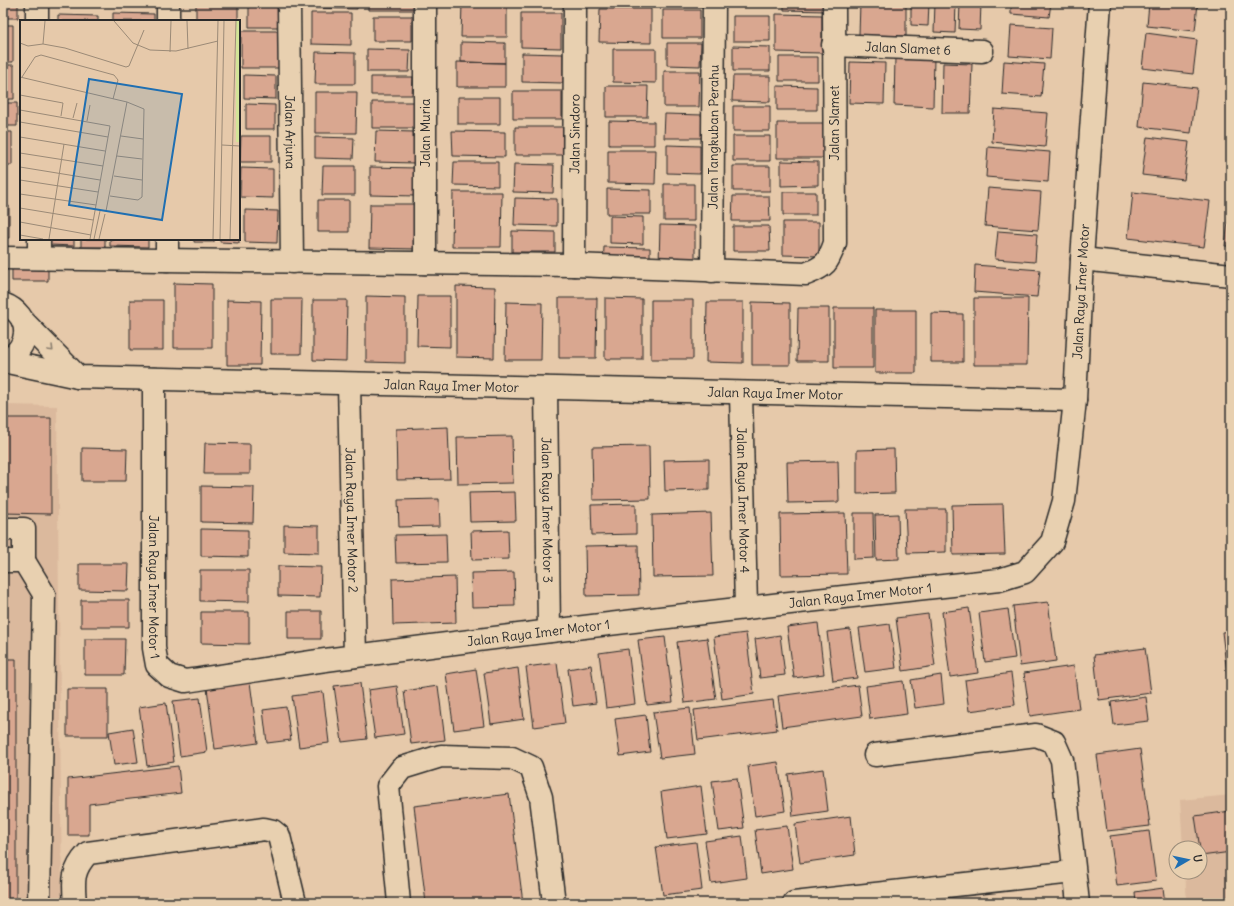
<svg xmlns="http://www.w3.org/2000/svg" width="1234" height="906" font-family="Delius,sans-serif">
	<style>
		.built { fill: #dbb99d }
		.building { fill: #d9a790; stroke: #2b2b2b }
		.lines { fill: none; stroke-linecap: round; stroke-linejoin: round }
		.minor-casing { stroke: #2b2b2b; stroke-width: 25 }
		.minor { stroke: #e8d0b0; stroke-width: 22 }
		.oneway { stroke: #8a7e6e }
		.labels { text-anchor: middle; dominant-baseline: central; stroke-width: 4; stroke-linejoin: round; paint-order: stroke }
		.street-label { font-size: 13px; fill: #2b2b2b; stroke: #e8d0b0 }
		.inset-road { fill: none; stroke: #9b8a77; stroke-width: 1 }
		.view { fill: #1f6fb2; fill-opacity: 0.15; stroke: #1f6fb2; stroke-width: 2 }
		.inset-edge { fill: none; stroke: #2b2b2b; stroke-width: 2 }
	</style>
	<rect width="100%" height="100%" fill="#e6c9aa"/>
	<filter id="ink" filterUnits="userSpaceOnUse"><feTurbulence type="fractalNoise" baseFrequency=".025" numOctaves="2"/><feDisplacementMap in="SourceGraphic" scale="8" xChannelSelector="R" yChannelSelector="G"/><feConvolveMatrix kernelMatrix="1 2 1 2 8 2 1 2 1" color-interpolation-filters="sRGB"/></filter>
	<g filter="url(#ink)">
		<path class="built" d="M3,405l54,1 5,497h-59z
			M1231,795v108h-44l-2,-31h15v-24h-17l-3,-48z"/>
		<path class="building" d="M3,3h15v15h-15z
			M196,3h42v17h-42z
			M249,3h36v24h-36z
			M312,3h45v6l-45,-1z
			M368,3h51v7h-51z
			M462,3h45v34h-46z
			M659,3h44v3h-43z
			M731,3h37v2l-37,-1z
			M784,3h42v8l-42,-1z
			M860,3h46v33l-47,-1z
			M911,3h18l-1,23 -17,-1z
			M935,3h21l-1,30 -21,-1z
			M960,3h21l-1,27 -21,-1z
			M1011,3h40l-2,14 -38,-3z
			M1149,3h49l-3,28 -48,-5z
			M600,9h51v34l-52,-1z
			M663,10h37v28h-37z
			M113,13l41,1v7h-41z
			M311,13h40v32l-40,-1z
			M521,13h40v35l-40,-1z
			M776,14l46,1v38l-46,-1z
			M58,15l40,1v5h-40z
			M373,16h39v25h-39z
			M733,16h37v25h-37z
			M3,25h10v37h-10z
			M1011,25l41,3 -2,31 -41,-3z
			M241,31h39l-1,37h-38z
			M1146,33l51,7 -4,34 -51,-6z
			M461,42l44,1v20l-44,-1z
			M667,43h34l-1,23 -33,-1z
			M733,46l37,1v24h-37z
			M367,49l43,1 -1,22h-42z
			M613,49h43v34l-43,-1z
			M316,52l39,1v31h-40z
			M522,53l41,1v29l-41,-1z
			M779,57h39v24h-39z
			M895,57h39l-1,50 -39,-2z
			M1004,61l40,3 -3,33 -39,-3z
			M457,62l48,1v24h-48z
			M850,62l35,1 -1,41 -35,-1z
			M943,63l29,1 -2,49h-28z
			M3,65h11v34h-11z
			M664,71h36l-1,36h-35z
			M244,75l32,1v23l-32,-1z
			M733,76h37v26l-38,-1z
			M371,77h42l-1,18h-41z
			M1143,82l54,6 -6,45 -52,-6z
			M606,86h42l-1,31h-41z
			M777,86l40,1v23h-40z
			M513,91h49v28h-49z
			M315,92h42l-1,41h-41z
			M458,97h42v27h-42z
			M372,102h45l-1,26h-44z
			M3,103h14v23h-14z
			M246,104l29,1v24h-29z
			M733,106h37v25h-37z
			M994,109l54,4 -3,34 -53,-5z
			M665,114l38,1v23h-39z
			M609,121l45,1v23h-45z
			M777,123h51l-1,35h-50z
			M515,127h49v28h-49z
			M376,131l39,1v31l-40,-1z
			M452,131l53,1v25l-52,-1z
			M3,132h9v33h-9z
			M241,136h30v26h-31z
			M733,136h37v25h-37z
			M315,137l39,1 -1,21 -38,-1z
			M1147,137l42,5 -5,38 -42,-5z
			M667,145l33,1v28l-33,-1z
			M988,147l62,5 -2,30 -62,-5z
			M608,150h48l-1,34 -47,-1z
			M781,161l37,1v23l-37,1z
			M454,162h44v24l-45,-1z
			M514,164l40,1 -1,28 -40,-1z
			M323,166h32v29h-33z
			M733,166h37v25h-37z
			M370,167l46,1v28l-46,-1z
			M241,168l32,1v29l-33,-1z
			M3,174h4v27h-4z
			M664,184h30v37h-30z
			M988,188l53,4 -3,38 -53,-4z
			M607,189l44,1v24h-44z
			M453,192h49l-1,55h-49z
			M783,192h33v23h-33z
			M1133,192l77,9 -6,46 -76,-9z
			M733,196h36l1,25h-38z
			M515,198l42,1v27l-43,-1z
			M1231,198v48h-6z
			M318,200h31v32h-31z
			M370,204h47l-1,45 -47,-1z
			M3,206h6v32h-6z
			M245,210l33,1 -1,32 -32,-1z
			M610,216l33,1v27l-33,-1z
			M783,222h36v34l-36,-1z
			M660,225l35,1v38h-36z
			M733,226h36l1,25h-37z
			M512,231l43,1v20h-43z
			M998,231l39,3 -2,28 -40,-3z
			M50,239h24v7l-24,-1z
			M81,239h24v8h-24z
			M110,239h38v8l-38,-1z
			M194,239h20v3h-20z
			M220,239h19v4l-19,-1z
			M604,247l46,1v18l-47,-1z
			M12,263h36v18h-36z
			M975,265l65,5 -3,27 -63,-5z
			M174,283l38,1v64h-38z
			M456,286l39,1 -1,71 -38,-1z
			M366,296l39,1v66l-39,-1z
			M418,296h32v51l-33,-1z
			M559,298h38l-1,60h-37z
			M605,298l37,1v60h-37z
			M974,298h54l-1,67h-53z
			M271,299h31l-1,55h-30z
			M130,300h33v50h-33z
			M227,300l34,1 -1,64h-33z
			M313,300h34l-1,61 -33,-1z
			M651,300h42v59h-42z
			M506,302l36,1 -1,57h-36z
			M707,302h36v61l-37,-1z
			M752,302l38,1v62h-38z
			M798,308h31v53h-32z
			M834,308h39v60h-39z
			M875,310h41v63h-41z
			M931,313l32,1v48h-32z
			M3,418h48v96l-48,-1z
			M448,427l2,52 -53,1 -1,-51z
			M512,436l1,47 -55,1 -1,-47z
			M205,443l45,1v30h-46z
			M649,446l1,53 -57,1 -1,-53z
			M82,448l45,1 -1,32h-44z
			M894,449l1,44 -38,1v-44z
			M709,459v31l-44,1 -1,-31z
			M838,461l1,41 -51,1 -1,-41z
			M201,486l53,1 -1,36 -52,-1z
			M515,492l1,29 -46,1 -1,-29z
			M439,499l1,27 -41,1 -1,-27z
			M636,504v30l-44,1 -1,-30z
			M1003,504l2,50 -52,1 -1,-50z
			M905,509h41v43l-39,1z
			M711,513l2,63 -60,1 -1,-62z
			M845,513l2,61 -66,1 -1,-61z
			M854,513h19l1,45 -20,1z
			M898,514l1,45 -23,1 -1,-45z
			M284,525l35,1v27l-35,-1z
			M201,529l47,1v27l-47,-1z
			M508,530l1,29 -37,1 -1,-29z
			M446,534l1,28 -51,1 -1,-28z
			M638,545l1,50 -53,1 -1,-50z
			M79,564h50l-1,27 -49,-1z
			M278,566l43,1 -1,30 -42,-1z
			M200,570h49v32l-49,-1z
			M514,572l1,34 -43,1 -1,-34z
			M455,577l1,46 -63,2 -1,-46z
			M81,600h48v27h-48z
			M1048,602l8,59 -36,5 -7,-60z
			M969,608l9,65 -28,4 -8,-65z
			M1008,609l7,49 -30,4 -6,-49z
			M288,611h33v28h-33z
			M201,612h48v32l-48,-1z
			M928,614l7,52 -32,5 -7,-53z
			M818,623l6,51 -30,4 -7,-51z
			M890,624l6,44 -31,4 -6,-44z
			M850,629l7,49 -24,3 -6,-49z
			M1231,631v68h-1l-8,-67z
			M746,633l8,61 -32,5 -8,-62z
			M780,635l5,40 -25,3 -5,-39z
			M665,637l8,65 -26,3 -9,-65z
			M707,638l9,61 -31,4 -8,-61z
			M85,639h40l-1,36h-39z
			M1145,648l6,45 -52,7 -5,-45z
			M628,649l7,55 -29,4 -7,-55z
			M3,659h13v244h-13z
			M557,663l8,60 -31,4 -8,-60z
			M591,665l5,38 -23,3 -5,-37z
			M1074,666l5,43 -49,7 -6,-43z
			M518,668l6,51 -33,5 -7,-51z
			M476,669l8,57 -30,4 -8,-56z
			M1011,673l4,32 -46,6 -4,-31z
			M941,675l3,29 -29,4 -4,-28z
			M903,681l4,33 -37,5 -4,-33z
			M250,682l8,61 -43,6 -8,-61z
			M360,683l7,56 -25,3 -8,-56z
			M858,685l4,31 -80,11 -4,-31z
			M397,686l7,48 -29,4 -7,-48z
			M438,686l7,54 -34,4 -7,-53z
			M67,689h41v47h-41z
			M323,692l6,51 -30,4 -7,-51z
			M1146,697l3,24 -35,4 -3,-23z
			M200,698l7,54 -27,4 -7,-55z
			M773,700l4,30 -79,10 -4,-30z
			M166,703l8,59 -27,4 -8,-59z
			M286,707l5,33 -24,3 -4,-33z
			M690,708l5,46 -35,4 -7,-46z
			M646,715l4,37 -30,4 -5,-37z
			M133,728l5,34 -24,3 -5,-33z
			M1140,749l10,77 -43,5 -10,-76z
			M778,762l7,49 -30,5 -7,-50z
			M178,766l3,27 -92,11v31h-21v-56z
			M823,769l5,42 -35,5 -5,-42z
			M737,778l7,50 -25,3 -7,-50z
			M701,786l6,48 -40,5 -6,-47z
			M509,794l14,109h-97l-12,-97z
			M1231,811v41l-30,4 -6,-40z
			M851,816l4,39 -55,8 -5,-39z
			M787,826l6,43 -32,5 -6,-44z
			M1149,831l7,50 -39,5 -7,-50z
			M742,836l5,42 -36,5 -6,-42z
			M696,842l6,48 -39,5 -7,-48z
			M1163,888l2,15h-29l-1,-11z
			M932,896l1,7h-52z
			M208,901v2h-19z"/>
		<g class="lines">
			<g class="minor-casing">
				<g id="minor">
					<path d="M37,3v18"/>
					<path id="s1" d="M289,3l3,259"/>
					<path d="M168,21v-18"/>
					<path id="s2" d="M833,45l149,6"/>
					<path d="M39,239v19"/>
					<path d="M3,258l571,7 232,9c20,-8 22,-11 29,-31l-1,-240"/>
					<path d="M1082,259l149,16"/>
					<path d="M167,260v-21"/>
					<path d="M425,263v-260"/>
					<path id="s3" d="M574,265l1,-262"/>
					<path id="s4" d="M712,271l2,-268"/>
					<path d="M3,304c30,11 29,45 0,57"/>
					<path d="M23,321l55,56"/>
					<path id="s5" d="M3,361l75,16 997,23"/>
					<path id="s6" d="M154,379v269l3,17 12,11 16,5c57,-8 114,-18 171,-25 214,-29 429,-53 643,-76l26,-8 27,-30 12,-41 11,-101 7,-141 18,-256"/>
					<path id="s7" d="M349,384l6,272"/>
					<path id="s8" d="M546,388l3,243"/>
					<path id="s9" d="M741,393l5,215"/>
					<path d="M3,529h21v32"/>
					<path d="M3,561h21l20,33 -5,309"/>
					<path d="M875,755l161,-20 18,7 8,18 16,143"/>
					<path d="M75,903c-2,-22 -3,-33 13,-50l176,-24 9,2 6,5 16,67"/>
					<path d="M399,903l-11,-117 14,-18 39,-12 71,2 19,9 10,30 13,106"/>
					<path d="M794,903l279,-31"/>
				</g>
			</g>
			<use href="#minor" class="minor"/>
		</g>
		<defs><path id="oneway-chevron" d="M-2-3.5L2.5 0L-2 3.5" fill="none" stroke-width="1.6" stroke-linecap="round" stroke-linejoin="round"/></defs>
		<use class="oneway" href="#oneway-chevron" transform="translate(51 349) rotate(45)"/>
	</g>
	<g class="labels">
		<g class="street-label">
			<text stroke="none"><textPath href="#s2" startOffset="75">Jalan Slamet 6</textPath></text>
			<text transform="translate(834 123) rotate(-90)">Jalan Slamet</text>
			<text stroke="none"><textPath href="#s1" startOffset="129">Jalan Arjuna</textPath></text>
			<text transform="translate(425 133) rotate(-90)">Jalan Muria</text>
			<text stroke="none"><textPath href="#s3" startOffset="131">Jalan Sindoro</textPath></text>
			<text stroke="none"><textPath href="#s4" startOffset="134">Jalan Tangkuban Perahu</textPath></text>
			<text stroke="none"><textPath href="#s6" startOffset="1460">Jalan Raya Imer Motor</textPath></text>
			<text stroke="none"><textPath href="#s5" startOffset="450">Jalan Raya Imer Motor</textPath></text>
			<text stroke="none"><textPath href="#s5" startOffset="774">Jalan Raya Imer Motor</textPath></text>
			<text stroke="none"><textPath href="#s9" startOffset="107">Jalan Raya Imer Motor 4</textPath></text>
			<text stroke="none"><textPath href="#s8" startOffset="122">Jalan Raya Imer Motor 3</textPath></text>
			<text stroke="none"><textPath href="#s7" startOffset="136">Jalan Raya Imer Motor 2</textPath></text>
			<text stroke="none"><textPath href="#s6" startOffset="208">Jalan Raya Imer Motor 1</textPath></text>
			<text stroke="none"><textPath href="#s6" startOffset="1000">Jalan Raya Imer Motor 1</textPath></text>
			<text stroke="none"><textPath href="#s6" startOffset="676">Jalan Raya Imer Motor 1</textPath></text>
		</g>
	</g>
	<g transform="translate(20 20)">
		<rect width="220" height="220" fill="#e6c9aa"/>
		<path d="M216,1h4v121h-4z" fill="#d2e498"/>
		<path class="inset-road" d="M94,1l19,22 17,7 26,1 42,-10M167,1l1,28M0,23l8,3 15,-2 22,4 61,19 3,-1 15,-36M23,24l2,-23M150,32l1,-31M0,57l107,25 17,7 -2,88 -4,3 -28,-4M2,57l13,-20 6,-2 73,20 4,5 -5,19M0,75l43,8 -2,13M0,90l90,16 -20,113M53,98l4,-15M67,101l3,-16M0,102l88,15M101,116l22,3M0,117l85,14M202,125l18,1M0,133l83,13M97,136l25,3M0,147l80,13M94,156l28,4M0,160l78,12M0,174l76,11M0,188l73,12M86,191l21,-109M0,202l71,13M0,215l23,4M29,219l15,-95M74,219l6,-28M79,219l6,-25M193,219l5,-218M200,219l4,-218M210,219l6,-218"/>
		<path class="view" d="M69,59l93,15 -20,126 -93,-15z"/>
		<rect width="220" height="220" class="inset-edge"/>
	</g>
	<rect width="1234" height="906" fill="none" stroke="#e8d0b0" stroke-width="16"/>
	<rect x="8" y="8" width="1218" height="890" fill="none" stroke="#2b2b2b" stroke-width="1.5" filter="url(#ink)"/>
	<g transform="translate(1188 860) rotate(81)"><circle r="19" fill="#e8d0b0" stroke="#9c8e7b"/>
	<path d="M0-3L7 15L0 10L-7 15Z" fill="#1f6fb2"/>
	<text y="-6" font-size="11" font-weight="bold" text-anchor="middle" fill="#2b2b2b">U</text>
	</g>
</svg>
